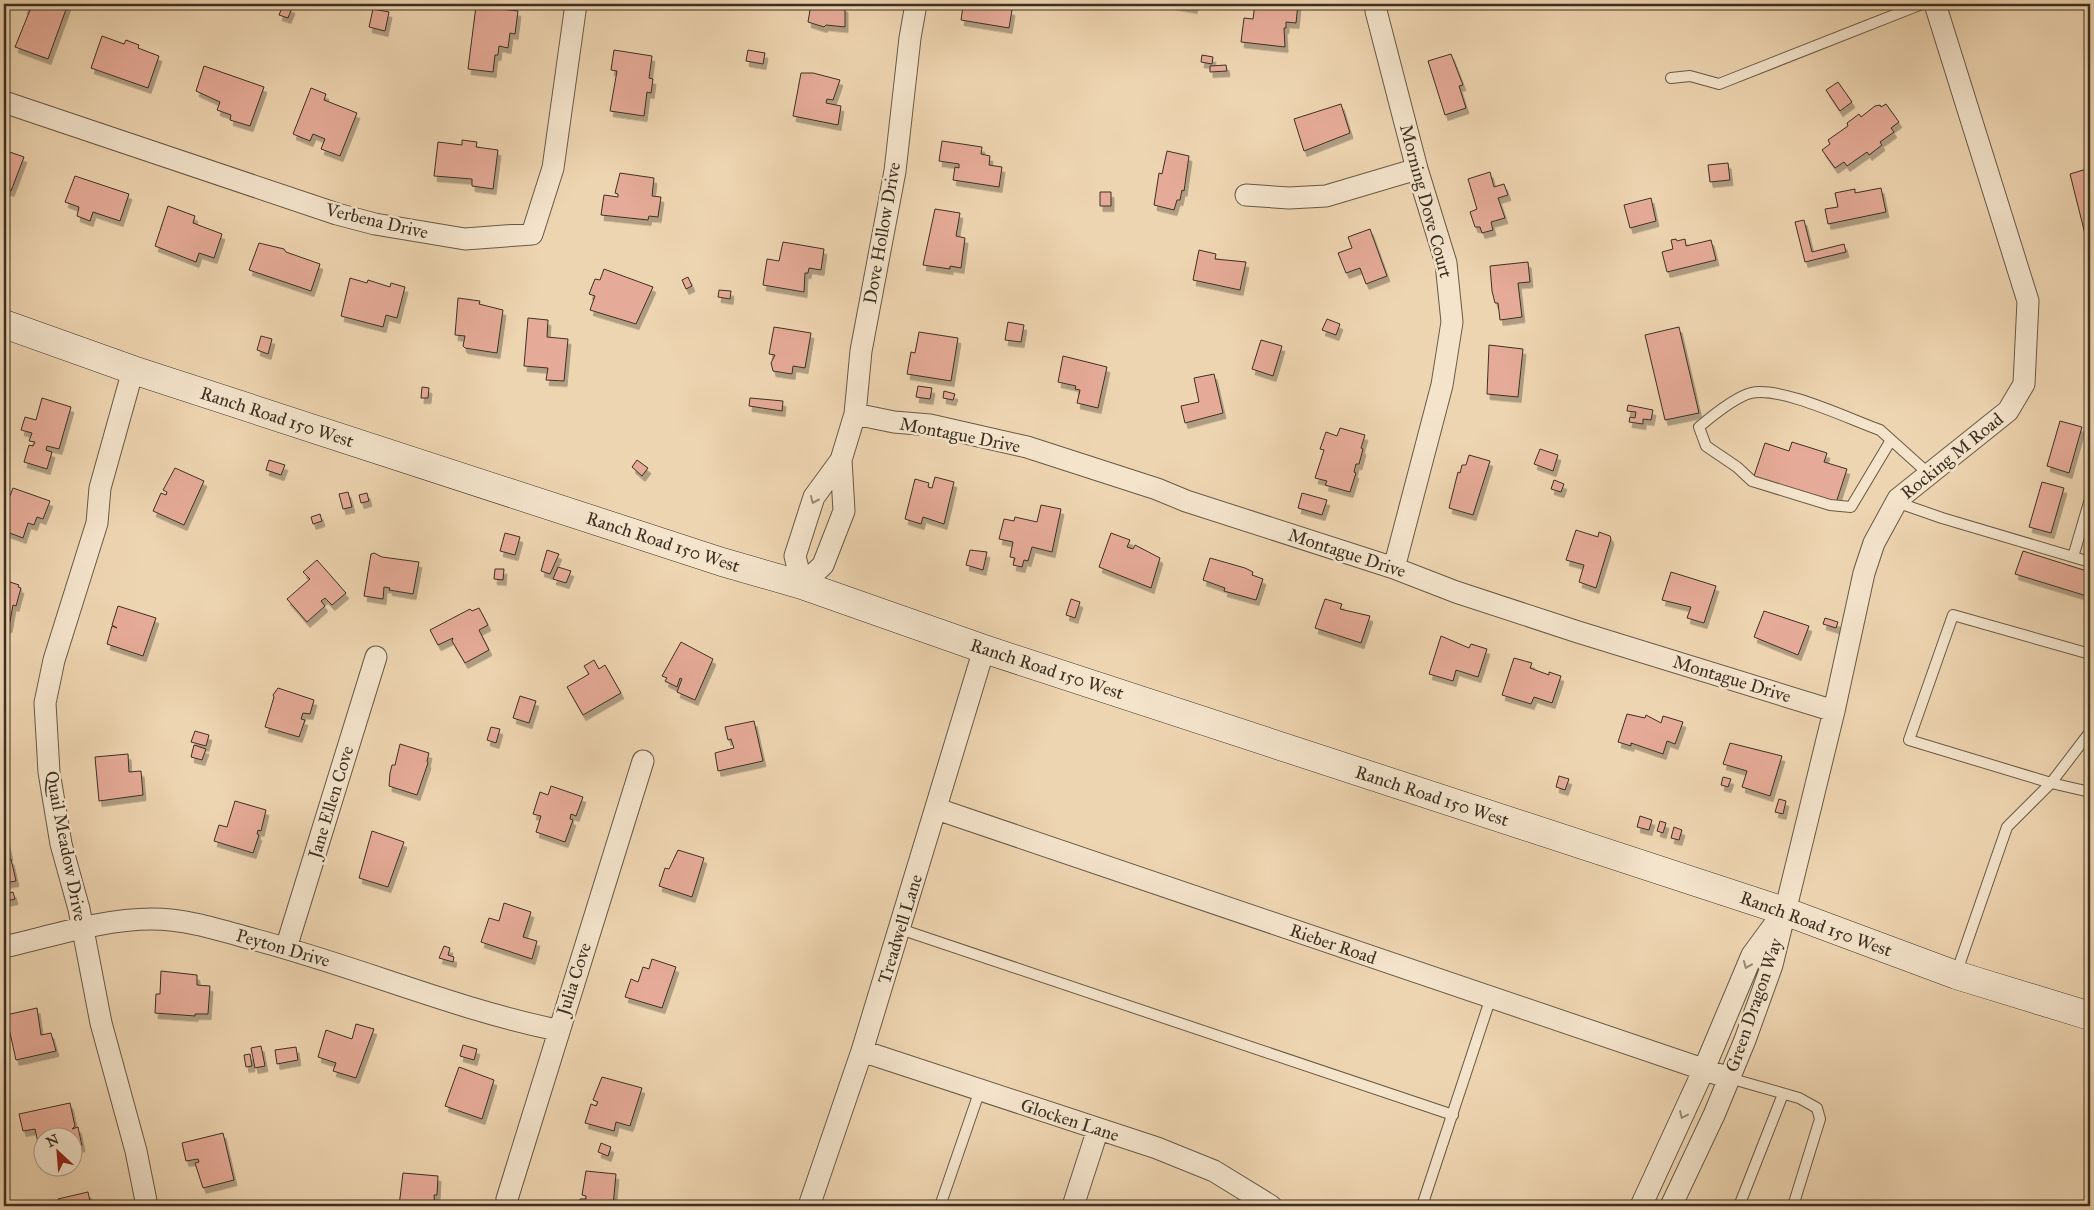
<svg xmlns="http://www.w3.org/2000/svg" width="2094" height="1210" font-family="'IM FELL Great Primer',serif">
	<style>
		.building { fill: #e6ab98; stroke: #3c3022; filter: url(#shadow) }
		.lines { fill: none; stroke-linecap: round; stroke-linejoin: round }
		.lane-casing { stroke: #685946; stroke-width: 12 }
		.street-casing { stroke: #685946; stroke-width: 23 }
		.secondary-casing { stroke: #3c3022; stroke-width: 29 }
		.lane { stroke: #f4e4cc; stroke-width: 10 }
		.street { stroke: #f4e4cc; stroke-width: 21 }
		.secondary { stroke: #f4e4cc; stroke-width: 28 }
		.oneway { stroke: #988a77 }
		.labels { text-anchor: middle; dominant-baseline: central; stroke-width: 5; stroke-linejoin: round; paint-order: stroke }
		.street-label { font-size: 18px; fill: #3c3022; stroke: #f4e4cc }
	</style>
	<defs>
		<filter id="shadow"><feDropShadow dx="3" dy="5.5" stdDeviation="0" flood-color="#0004"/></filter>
	</defs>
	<rect width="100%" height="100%" fill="#eed5b1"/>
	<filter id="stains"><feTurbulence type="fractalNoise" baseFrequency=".004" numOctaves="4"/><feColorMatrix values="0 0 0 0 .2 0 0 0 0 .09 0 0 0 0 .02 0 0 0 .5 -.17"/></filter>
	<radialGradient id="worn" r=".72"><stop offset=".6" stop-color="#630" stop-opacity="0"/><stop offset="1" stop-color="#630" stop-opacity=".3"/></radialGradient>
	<path class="building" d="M26,4h42l-20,55 -33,-12 15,-37 -6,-2z
		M811,4h30v2l4,1v20l-19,-2 -2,2 -16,-5z
		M969,4h38v5l5,1 -3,18 -48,-8 2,-14 6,1z
		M1172,4h23l-1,4z
		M1255,4h43l-2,19 -10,-1v6h-2l1,19 -44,-5 3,-24 9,1z
		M283,5l9,3 -4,10 -9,-3z
		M476,6l42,5 -3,23 -5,-1 -2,15 -9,-2 -1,9h-3l-2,17 -25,-3z
		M373,9l16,3 -4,19 -16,-4z
		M102,36l22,8 2,-4 13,5 -1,3 21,8 -11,32 -57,-20z
		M614,50l38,6 -3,22 4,1 -2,14 -4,-1 -3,24 -34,-5 7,-40 -6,-1z
		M748,50l17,3 -2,11 -17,-3z
		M1451,54l12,31 -4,1 7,22 -21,7 -17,-54z
		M1202,55l11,2 -1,7 -11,-2z
		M1226,65l1,6 -17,1v-6z
		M204,66l60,21 -14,39 -20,-6 1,-5 -14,-5 3,-8 -24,-11z
		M801,73h12l27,7 -7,20 -6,-1 -1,4 15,3 -3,19 -45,-9z
		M1838,82l14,20 -12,9 -14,-21z
		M311,88l15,6 -2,6 33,13 -17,43 -19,-7 4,-10 -12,-5 -3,7 -17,-7z
		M1341,104l9,29 -46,18 -10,-32z
		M1886,104l13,18 -8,6 3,4 -14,10 2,3 -13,10 -2,-3 -20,14 -3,-4 -9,6 -13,-18 8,-6 -2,-4 20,-14 -1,-3 12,-9 2,3 14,-11 5,-1 1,2z
		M462,140l15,2 -1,5 22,3 -5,39 -21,-3v-7l-38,-3 4,-34 24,3z
		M942,141l40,6 -1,7 9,2 -1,9 13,2 -3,20 -46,-7 2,-13 4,1v-4l-20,-3z
		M4,150l20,7 -13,34 -7,-2z
		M1167,151l22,5 -5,35 -2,-1 -2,10h-3l-3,10 -20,-5 5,-32 3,1z
		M1728,163l2,17 -20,2 -2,-17z
		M2090,168v65l-5,1 -15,-60z
		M1490,172l4,15 10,-3 4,11 -10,3 7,20 -14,4 2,8 -11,3 -2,-6h-5l-5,-15 7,-3 -9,-30z
		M620,173l34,5 -2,18 9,1 -3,20 -9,-1 -1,4 -47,-5 3,-20 14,2v-3l-3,-1z
		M75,176l54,18 -9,27 -27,-9 -3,9 -13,-5 2,-9 -14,-5z
		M1881,188l5,24 -58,12 -3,-15 13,-2 -3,-14 20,-4v4z
		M1100,192h11v14h-11z
		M1651,198l5,23 -26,7 -6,-23z
		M168,206l27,10 -2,7 29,11 -8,24 -15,-5 -3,9 -41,-16z
		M935,209l25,4 -4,23 9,2 -4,30 -11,-2v3l-27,-4z
		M1804,220l8,32 32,-8 2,8 -41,10 -10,-40z
		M1370,229l17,47 -21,8 -6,-16 -14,5 -8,-20 14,-5 -4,-11z
		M1676,239l1,2 8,-2 1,7 25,-6 5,20 -49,12 -5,-20 11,-3 -2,-9z
		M783,242l41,7 -3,21 -12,-2 -1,5h-3l-1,19 -41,-7 4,-26 12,2z
		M259,243l25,6 2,3 34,12 -9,27 -62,-21z
		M1199,250l17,4 -1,5 31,3 -6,28 -47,-10z
		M1528,262l2,20 -12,1 4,34 -22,3 -2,-17h-3l-3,-12 -2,-25z
		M604,269l49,18 -17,37 -46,-14 5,-14 -6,-2 6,-15 5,1z
		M688,277l4,9 -6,3 -4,-9z
		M350,278l17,5 1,-3 22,7 1,-4 14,4 -8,31 -11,-3 -3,12 -42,-11z
		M719,290l12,1 -1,8 -12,-2z
		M458,298l22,3 -1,3 24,6 -6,43 -32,-5 -2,-2 2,-10 -10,-1z
		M528,318l20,2 -1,17 21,2 -4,42 -18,-1 2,-12 -24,-2z
		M1327,319l13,5 -4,11 -14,-5z
		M1008,322l16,3 -3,17 -16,-2z
		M774,327l37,6 -6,35 -12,-2 -1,8 -19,-3 -2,-8 4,-8 -6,-1z
		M1679,327l20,86 -34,7 -20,-85z
		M919,332l39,6 -7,43 -44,-7 4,-22 4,1z
		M261,336l11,3 -4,15 -11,-4z
		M1261,340l21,6 -9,30 -21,-7z
		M1489,345l34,4 -5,48 -31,-3z
		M1063,356l44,11 -9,41 -21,-5 3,-13 -5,-1 1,-3 -18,-4z
		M1214,374l9,39 -38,10 -4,-17 18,-4 -5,-24z
		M918,386l14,2 -2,11 -14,-2z
		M422,387l7,1 -1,10h-7z
		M944,391l11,3 -2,6 -10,-2z
		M42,398l29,9 -12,42 -12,-3 -1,4 6,2 -5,17 -23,-7 5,-17 4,1 2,-4 -6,-1 3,-8 -11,-3 4,-13 11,3z
		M750,398l33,3 -1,10 -33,-5z
		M1628,405l25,5 -2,10 -8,-1v5l-14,-2 1,-5 5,1 1,-6 -9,-1z
		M2060,421l22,6 -13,46 -22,-7z
		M1340,428l25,7 -4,13 2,1 -4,15h-3l-2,8 2,1 -6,19 -25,-7 2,-4 -12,-3 9,-28 -4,-1 6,-17 11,4z
		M1792,442l35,11 -3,9 23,7 -11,34 -82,-27 11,-33 24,8z
		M1540,449l18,6 -5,16 -19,-7z
		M1469,455l21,6 -17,54 -24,-7 9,-36 2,1 2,-8h4z
		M269,460l16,5 -4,10 -15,-5z
		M637,460l11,8 -6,8 -10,-9z
		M175,468l29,13 -20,44 -31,-14 8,-18 5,2 1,-3 -4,-2z
		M935,477l19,5 -10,42 -21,-7 -2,7 -16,-5 10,-40 14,4 -1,4 4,1z
		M1554,480l10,4 -3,8 -10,-3z
		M2042,482l22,6 -13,45 -22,-6z
		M13,488l37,13 -7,18 -6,-2 -3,8 -6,-2 -5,15 -19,-7v-38l6,3z
		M348,492l4,15 -9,2 -4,-15z
		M367,493l2,8 -8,2 -2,-8z
		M1302,493l25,7 -5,15 -24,-7z
		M1041,505l20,4 -9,43 -20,-5 -4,14 -4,-1 -2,7 -9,-2 2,-7 -5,-1 3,-15 -14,-3 5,-20 10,2 1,-4 22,5z
		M320,514l2,7 -9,3 -2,-7z
		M1576,530l22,7 1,-5 11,4 1,3 -15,49 -17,-6 5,-17 -18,-5z
		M505,533l15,4 -5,18 -15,-4z
		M1111,533l19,7 -3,7 6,2 2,-4 25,13 -9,30 -52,-21z
		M547,550l12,4 -9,20 -9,-3z
		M970,550l17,2 -4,18 -17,-5z
		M2023,551l67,21v25l-75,-23z
		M374,553l8,4 37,5 -6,32 -24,-4 1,-2 -6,-1 -1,12 -19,-3 7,-42z
		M1210,558l35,10 8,4 -1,3 11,4 -7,21 -32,-9 1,-3 -22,-8z
		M317,560l29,33 -14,12 -7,-7 -4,3 4,5 -18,16 -20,-23 23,-20 -7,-7z
		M558,567l13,4 -5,12 -13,-4z
		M495,569h9l-1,11 -9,-1z
		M1671,572l45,14 -12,37 -17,-5 4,-11 -29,-7z
		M4,580l15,5 -1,2 3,1 -5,18 -3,-1 -4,22 -5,-1z
		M1071,599l9,3 -5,16 -9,-3z
		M1325,599l17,5 -2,5 30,7 -9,27 -46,-15z
		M118,606l38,12 -13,38 -36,-12 5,-18 5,2 -5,-3z
		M479,608l9,17 -9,5 10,20 -24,13 -13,-22 1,-3 -15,7 -8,-15 40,-21 2,2z
		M1764,611l45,15 -11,29 -44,-18z
		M1825,618l13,4 -2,6 -13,-4z
		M1441,636l28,12 2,-4 16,5 -9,28 -22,-7 -3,11 -24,-7z
		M681,642l32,17 -18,41 -18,-8 5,-13 -2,-1 -3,9 -12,-6 2,-3 -5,-2z
		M1514,658l18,5 -2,5 19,7v-3l12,4 -9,27 -18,-6 -3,7 -29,-9z
		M594,660l5,9 6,-4 16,28 -38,22 -16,-28 22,-13 -5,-8z
		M278,688l36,12 -4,14 -7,-1 -2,6 4,1 -6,17 -34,-10 9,-30 -1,-2z
		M520,696l16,5 -7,22 -16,-5z
		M1627,714l18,4 1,-3 15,8 2,-7 20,6 -8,22 -8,-3 -4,13 -32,-11v3l-13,-4z
		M754,721l9,40 -45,10 -3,-18 19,-5 -3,-9 -3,1 -3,-13z
		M491,727l9,2 -4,14 -9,-3z
		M195,731l14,4 -3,11 -15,-4z
		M1730,743l52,13 -12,40 -28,-9 5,-16 -24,-7z
		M400,744l29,9 -2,8 1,2 -11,32 -28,-9 1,-13 2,-8h3z
		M194,745l12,4 -4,11 -11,-3z
		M128,754l1,18 12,-1 2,24 -44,6 -4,-44z
		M1559,776l10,3 -4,11 -9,-3z
		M1723,777l8,2 -3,8 -7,-2z
		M551,786l32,11 -7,19 -5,-2 -1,5 3,1 -8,22 -29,-10 5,-16 -8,-2 7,-22 8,3z
		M1779,799l7,2 -3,13 -8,-2z
		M235,801l31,9 -5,21 -3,-1 -1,4 2,1 -6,18 -39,-12 5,-16 8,2z
		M1640,816l12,4 -3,10 -12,-3z
		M1660,821l6,2 -3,10 -6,-2z
		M1674,827l8,3 -3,10 -8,-2z
		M372,831l32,11 -16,45 -29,-9z
		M4,837h2l4,18 -2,1 1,3h2l5,22 -12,2z
		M678,850l26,8 -12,39 -33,-11 6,-18 4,1z
		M13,892l2,7 -9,2 -1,-7z
		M504,903l27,9 -8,25 14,4 -5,18 -51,-17 8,-24 10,3z
		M444,946l6,2 -2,7 6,2 -1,5 -14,-4z
		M652,959l24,8 -14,41 -37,-11 6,-18 7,3 5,-15 6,2z
		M161,971l36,4v10l13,1 -2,28h-13v2l-40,-3 1,-19h4z
		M37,1008l4,27 10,-2 5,18 -40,9 -10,-45z
		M356,1024l18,5 -18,49 -23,-7 3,-8 -18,-6 8,-27 26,9z
		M463,1045l14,4 -3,11 -14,-4z
		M261,1046l4,20 -10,2 -4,-20z
		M296,1047l2,13 -21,4 -2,-14z
		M250,1054l2,12 -6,1 -2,-12z
		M459,1067l35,13 -12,39 -37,-13z
		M602,1077l40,11 -12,38 -14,-4 -2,9 -29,-8 6,-19 5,2 2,-4 -5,-2z
		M70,1103l5,23 -3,3 6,-2 4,19 -10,3v-11h-30l-1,18 -6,-27 -12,2 -4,-17z
		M223,1133l11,47 -31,8 -8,-25 4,-1 -1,-3 -12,2 -4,-18z
		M601,1143l10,4 -3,9 -10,-4z
		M586,1171l30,3 -3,32h-34l1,-7h6v-3l-4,-1z
		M403,1173l35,3 -1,19h-3l1,11h-36z
		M88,1192l3,14h-42l-1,-2 10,-2v-3z"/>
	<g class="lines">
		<g class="lane-casing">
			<path id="lane" d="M1671,78l19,-2 29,8 203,-80
				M1891,440l-40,67 -21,-2 -78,-24 -15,-14 -31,-21 -7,-19c13,-11 36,-30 52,-34 30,-7 98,26 129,37l49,44
				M1896,502l46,16 148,44
				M2073,557l17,-58
				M2090,654l-137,-39 -44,125 142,43 39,9
				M900,929l553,186
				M1956,974l51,-147 44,-44 39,-51
				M1729,1078l70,20 18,10 3,11 -27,87
				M940,1206l40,-116
				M1422,1206l69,-209
				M1739,1206l44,-112"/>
		</g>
		<g class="street-casing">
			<path id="street" d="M1376,11l41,158 29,94 6,59 -10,63 -48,183
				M4,102l333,112 38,10 90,15 67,-5 21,-66 23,-164
				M1246,195l43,3 37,-2 91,-27
				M133,370l-33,118 -3,35 -43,137 -9,43 4,69 12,72 18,65 22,114 35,128 11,55
				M855,414l39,8 36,3 97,22 130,42 29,12 208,67 62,24 122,40 256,79
				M841,460l-27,37 -19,59 7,29 21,-20 21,-54 -3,-51 14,-46 6,-63 34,-180 15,-133 6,-34
				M937,809l792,269
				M4,947c48,-11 99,-28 148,-28 36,0 71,12 104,21 102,27 199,69 301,90
				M286,948l90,-291
				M862,1051l295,97 57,23 57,35
				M507,1199l136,-438
				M809,1206l53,-155 122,-402
				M1073,1206l25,-77
				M1641,1206l63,-137 48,-114 28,-38
				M1671,1206l43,-91 31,-75 27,-75 62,-254 30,-138 10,-30 24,-44 110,-88 16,-27 4,-83 -93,-297"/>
		</g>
		<g class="secondary-casing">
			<path id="secondary" d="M4,324l129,46 589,192 80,23 182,64 800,262 172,64 134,41"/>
		</g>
		<use href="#lane" class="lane"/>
		<use href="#street" class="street"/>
		<use href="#secondary" class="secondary"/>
	</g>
	<defs><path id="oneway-chevron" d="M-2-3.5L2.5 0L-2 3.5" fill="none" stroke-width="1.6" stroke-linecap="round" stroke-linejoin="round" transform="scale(1.25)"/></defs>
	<g class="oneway">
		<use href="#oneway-chevron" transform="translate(814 500) rotate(114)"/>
		<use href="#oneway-chevron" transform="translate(1747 965) rotate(112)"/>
		<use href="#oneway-chevron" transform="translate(1683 1115) rotate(115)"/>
	</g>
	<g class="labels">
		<g class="street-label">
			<text transform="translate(1426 201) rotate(75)">Morning Dove Court</text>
			<text transform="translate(377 221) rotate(13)">Verbena Drive</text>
			<text transform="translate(882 233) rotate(-80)">Dove Hollow Drive</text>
			<text transform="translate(277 417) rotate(18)">Ranch Road 150 West</text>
			<text transform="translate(960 435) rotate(11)">Montague Drive</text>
			<text transform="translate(1952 456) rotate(-39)">Rocking M Road</text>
			<text transform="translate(663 542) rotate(18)">Ranch Road 150 West</text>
			<text transform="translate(1347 553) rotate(18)">Montague Drive</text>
			<text transform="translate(1047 669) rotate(18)">Ranch Road 150 West</text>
			<text transform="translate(1732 679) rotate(17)">Montague Drive</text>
			<text transform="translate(1432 796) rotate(18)">Ranch Road 150 West</text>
			<text transform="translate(331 802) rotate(-73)">Jane Ellen Cove</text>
			<text transform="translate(66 846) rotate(79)">Quail Meadow Drive</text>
			<text transform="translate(1816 924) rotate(20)">Ranch Road 150 West</text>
			<text transform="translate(900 929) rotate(-73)">Treadwell Lane</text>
			<text transform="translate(1333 944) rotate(19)">Rieber Road</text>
			<text transform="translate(283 948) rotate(16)">Peyton Drive</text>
			<text transform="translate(574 979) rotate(-72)">Julia Cove</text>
			<text transform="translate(1754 1005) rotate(-71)">Green Dragon Way</text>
			<text transform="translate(1070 1120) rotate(18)">Glocken Lane</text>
		</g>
	</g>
	<rect width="2094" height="1210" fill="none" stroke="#eed5b1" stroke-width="20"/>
	<rect x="5" y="5" width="2084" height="1200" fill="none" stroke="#3c3022" stroke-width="2.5"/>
	<rect x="10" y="10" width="2074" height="1190" fill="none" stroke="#3c3022"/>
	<g transform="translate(58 1152) rotate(334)"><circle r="24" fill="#f4e4cc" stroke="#aa9c88"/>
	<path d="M0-4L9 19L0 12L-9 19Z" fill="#8f2418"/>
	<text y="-8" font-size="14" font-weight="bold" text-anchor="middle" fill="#3c3022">N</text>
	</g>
	<rect width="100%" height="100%" filter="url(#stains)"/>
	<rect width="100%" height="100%" fill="url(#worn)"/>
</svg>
